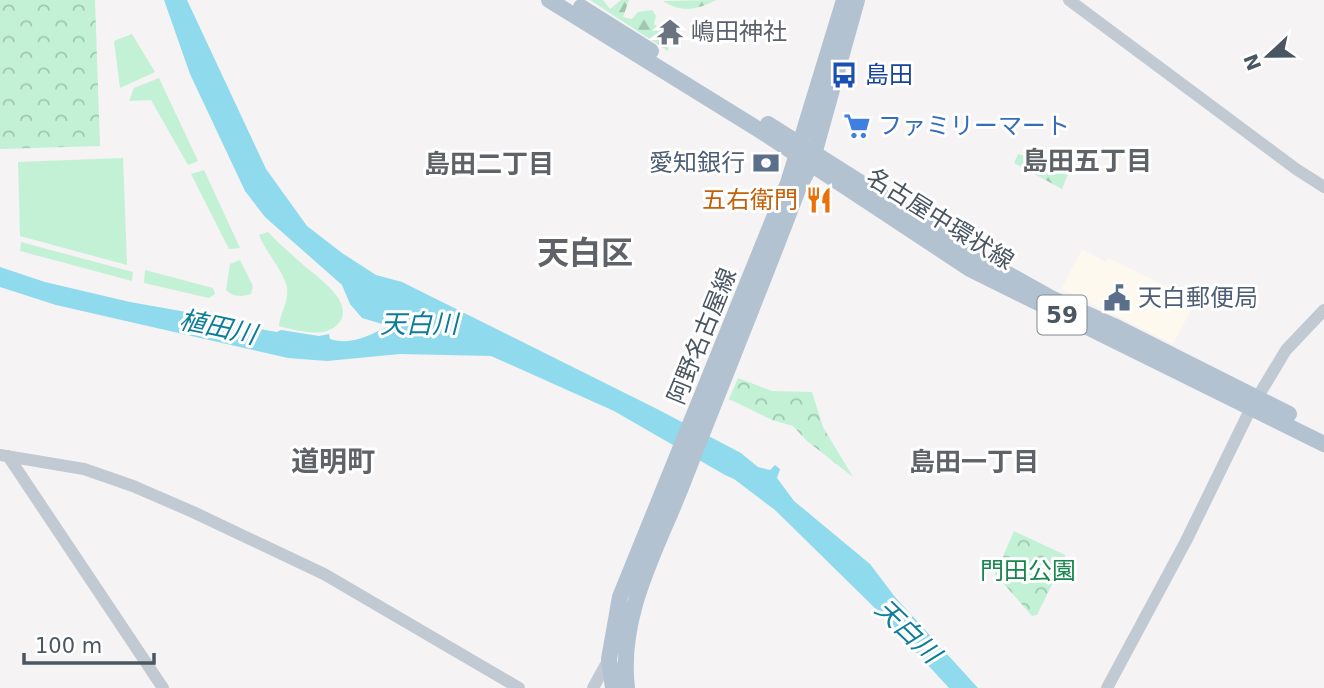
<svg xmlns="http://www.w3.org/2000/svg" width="1324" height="688" font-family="'DejaVu Sans','Noto Sans JP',sans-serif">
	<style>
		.commercial { fill: #fdf9ef }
		.green { fill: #c3f1d5 }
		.forest { fill: url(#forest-firs) }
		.park { fill: url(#park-crowns) }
		.water { fill: #90daee }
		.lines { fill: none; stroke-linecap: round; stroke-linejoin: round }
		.minor { stroke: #c1cad2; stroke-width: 12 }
		.major { stroke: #b3c2d1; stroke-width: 16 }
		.labels { text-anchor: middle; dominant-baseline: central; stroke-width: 6; stroke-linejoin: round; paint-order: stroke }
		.shield { fill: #fff; stroke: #808990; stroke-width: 2 }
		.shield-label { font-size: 23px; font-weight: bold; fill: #4a5661 }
		.worship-label { font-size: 24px; fill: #5b616d; stroke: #fff; text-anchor: start }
		.transit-label { font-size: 24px; fill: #164399; stroke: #fff; text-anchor: start }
		.shop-label { font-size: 24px; fill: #366cbe; stroke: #fff; text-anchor: start }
		.service-label { font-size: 24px; fill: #4e5e75; stroke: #fff; text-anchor: end }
		.food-label { font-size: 24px; fill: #c56008; stroke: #fff; text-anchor: end }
		.street-label { font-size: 24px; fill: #4a5661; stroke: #fff }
		.park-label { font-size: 24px; fill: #17864f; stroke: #fff }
		.neighbourhood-label { font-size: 26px; font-weight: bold; fill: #5f6368; stroke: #fff }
		.water-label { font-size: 26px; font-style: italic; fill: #0c7c9b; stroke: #fff }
		.quarter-label { font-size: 28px; font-weight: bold; fill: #5f6368; stroke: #fff }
		.district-label { font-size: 32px; font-weight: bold; fill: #5f6368; stroke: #fff }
	</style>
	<defs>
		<pattern id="forest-firs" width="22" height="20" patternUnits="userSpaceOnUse" patternTransform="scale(1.75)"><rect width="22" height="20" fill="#c3f1d5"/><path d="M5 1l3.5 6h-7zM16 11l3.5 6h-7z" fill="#a0c6b0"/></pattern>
		<pattern id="park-crowns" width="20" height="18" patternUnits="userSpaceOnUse" patternTransform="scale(1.75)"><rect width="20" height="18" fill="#c3f1d5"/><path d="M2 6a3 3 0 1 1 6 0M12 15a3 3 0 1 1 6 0" fill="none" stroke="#a0c6b0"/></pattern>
	</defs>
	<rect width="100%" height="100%" fill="#f5f3f3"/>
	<path class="commercial" d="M1082,249l24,13 2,-4 88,43 -23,43 -112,-55z"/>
	<path class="green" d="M132,34l23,38 -35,16 -6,-47z
		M159,78l39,83 -10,4 -37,-65 -22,1 5,-13z
		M123,158l4,107 -107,-29 -2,-74z
		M204,170l36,78 -11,1 -38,-75z
		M268,232c9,10 21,20 32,30 14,13 59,41 37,63 -14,14 -42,5 -58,1 1,-13 10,-24 8,-38 -3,-17 -21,-35 -28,-53z
		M21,242l112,30 -1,9 -112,-30z
		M240,260l13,26 -2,8c-9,3 -18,3 -25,-4l4,-26z
		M145,270l68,18 2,6 -6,4 -65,-15z"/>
	<path class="forest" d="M590,0h13l7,9 11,-9h8l-6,17 9,2 6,-7 14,-2 4,6 -2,8 16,14 -2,13z
		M716,0c-19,10 -35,13 -53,1z
		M1018,154l52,15 -8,20 -48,-26z"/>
	<path class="park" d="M0,0h95l5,146 -100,3z
		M738,378l34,13 40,1 11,35 30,50 -46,-36 -14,-15 -21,-6 -43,-21z
		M1014,531l51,24v3l-28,57 -5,1 -37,-42z"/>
	<path class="water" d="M164,0h23l79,169 41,57 35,27 34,22 26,7 255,127 84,44 17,14 12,3 5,-5 5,4 -3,9 17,23 76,63 25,33 83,91h-29l-66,-72 -108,-106 -41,-31 -9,-4 -111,-64 -123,-55 -91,-2 -73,7 -39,-3 -232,-53 -56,-18v-20l45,15 85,20 107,19 11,6 29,5 4,-2 38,6 10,-2 1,5c22,7 39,-4 59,-13l-27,-8 -12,-14 -8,-19 -77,-68 -20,-26 -55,-117z"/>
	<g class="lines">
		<path class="minor" d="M1069,0l227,169 28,18
			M0,455l84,14 49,17 60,26 131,62 195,114
			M8,456l155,232
			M593,688l16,-29
			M1107,688l79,-147 65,-133 35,-58 38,-40"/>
		<path class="major" d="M549,0l215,133 206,136 354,175
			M581,7l70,44
			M768,124l215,136 68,38 63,28 175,88
			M613,688l-4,-29 11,-62 168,-414 56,-183
			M627,688c-9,-75 31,-140 57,-208 38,-98 78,-195 115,-293l12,-22 46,-165"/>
	</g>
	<defs>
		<g id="temple-bare" transform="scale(2.1)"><path d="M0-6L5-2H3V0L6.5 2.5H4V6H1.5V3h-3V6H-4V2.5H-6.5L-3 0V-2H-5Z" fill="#6b7280" stroke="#fff" stroke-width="2.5" paint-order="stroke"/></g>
		<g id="bus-bare" transform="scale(2.1)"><path d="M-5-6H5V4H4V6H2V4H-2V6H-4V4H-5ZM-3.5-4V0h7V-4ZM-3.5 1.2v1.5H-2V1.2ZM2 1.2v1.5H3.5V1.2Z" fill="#1a4fb4" stroke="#fff" stroke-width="2.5" paint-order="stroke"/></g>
		<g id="supermarket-bare" transform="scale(2.1)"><path d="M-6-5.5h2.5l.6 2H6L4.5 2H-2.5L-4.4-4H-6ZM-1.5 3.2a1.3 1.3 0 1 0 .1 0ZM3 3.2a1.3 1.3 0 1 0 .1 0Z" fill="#3f7fe0" stroke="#fff" stroke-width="2.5" paint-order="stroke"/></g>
		<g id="bank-bare" transform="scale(2.1)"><path d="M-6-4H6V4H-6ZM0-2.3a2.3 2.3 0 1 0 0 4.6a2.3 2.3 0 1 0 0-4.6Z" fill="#5c6f8a" stroke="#fff" stroke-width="2.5" paint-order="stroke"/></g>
		<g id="restaurant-bare" transform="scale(2.1)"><path d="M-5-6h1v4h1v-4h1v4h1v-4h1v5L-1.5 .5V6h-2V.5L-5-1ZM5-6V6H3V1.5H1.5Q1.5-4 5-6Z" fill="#e8710a" stroke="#fff" stroke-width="2.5" paint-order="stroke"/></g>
		<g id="civic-bare" transform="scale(2.1)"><path d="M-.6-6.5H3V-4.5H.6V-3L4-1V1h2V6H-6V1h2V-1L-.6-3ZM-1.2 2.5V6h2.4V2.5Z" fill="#5c6f8a" stroke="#fff" stroke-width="2.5" paint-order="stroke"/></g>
	</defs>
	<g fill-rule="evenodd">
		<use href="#temple-bare" x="670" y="32"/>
		<use href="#bus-bare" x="844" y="75"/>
		<use href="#supermarket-bare" x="857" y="126"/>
		<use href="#bank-bare" x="766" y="163"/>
		<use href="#restaurant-bare" x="819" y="200"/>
		<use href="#civic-bare" x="1117" y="298"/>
	</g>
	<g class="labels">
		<rect class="shield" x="1037.5" y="295.5" width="49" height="39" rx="5"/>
		<g class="shield-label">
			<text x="1062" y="315">59</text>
		</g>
		<g class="worship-label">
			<text x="691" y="32">嶋田神社</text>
		</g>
		<g class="transit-label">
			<text x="865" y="75">島田</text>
		</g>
		<g class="shop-label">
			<text x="878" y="126">ファミリーマート</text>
		</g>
		<g class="service-label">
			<text x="745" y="163">愛知銀行</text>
			<text x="1138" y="298" text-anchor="start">天白郵便局</text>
		</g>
		<g class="food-label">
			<text x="798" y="200">五右衛門</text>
		</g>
		<g class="street-label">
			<text transform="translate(940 219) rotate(32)">名古屋中環状線</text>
			<text transform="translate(702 336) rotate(-68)">阿野名古屋線</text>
		</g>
		<g class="park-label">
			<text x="1028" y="571">門田公園</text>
		</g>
		<g class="neighbourhood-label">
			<text x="1087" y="161">島田五丁目</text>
			<text x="489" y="164">島田二丁目</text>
			<text x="974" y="462">島田一丁目</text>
		</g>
		<g class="water-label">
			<text x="419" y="324">天白川</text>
			<text transform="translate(218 327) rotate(12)">植田川</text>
			<text transform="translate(908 631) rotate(44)">天白川</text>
		</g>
		<g class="quarter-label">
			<text x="333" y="461">道明町</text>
		</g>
		<g class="district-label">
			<text x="585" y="253">天白区</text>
		</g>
	</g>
	<g transform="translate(1268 56) rotate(248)" stroke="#ffffff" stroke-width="5" paint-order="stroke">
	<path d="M0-5L12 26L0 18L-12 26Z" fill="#4a5661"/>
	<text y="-10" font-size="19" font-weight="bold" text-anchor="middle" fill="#4a5661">N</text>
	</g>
	<path d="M24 653v10h130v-10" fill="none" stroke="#4a5661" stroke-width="3.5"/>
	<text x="35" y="653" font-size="21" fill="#4a5661" stroke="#ffffff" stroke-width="5" paint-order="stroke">100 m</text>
</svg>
